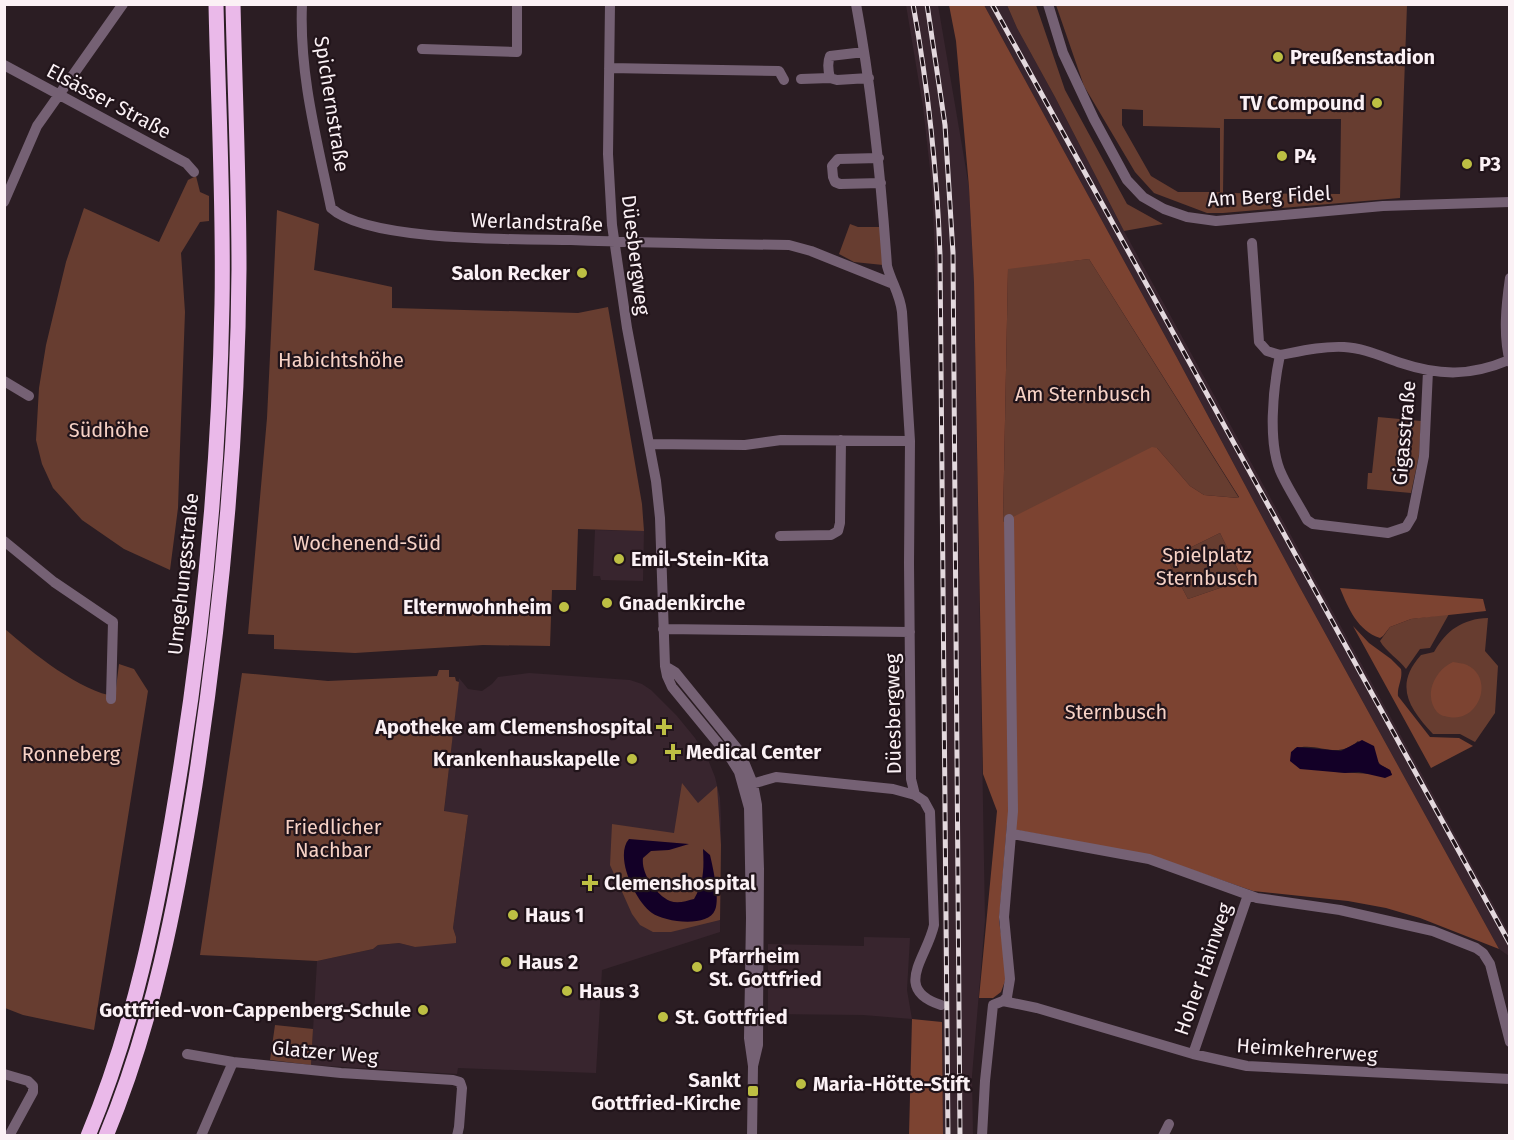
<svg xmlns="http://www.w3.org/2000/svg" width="1514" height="1140" font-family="'Fira Sans',sans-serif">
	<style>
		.built { fill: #38252e }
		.green { fill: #673d30; fill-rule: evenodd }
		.forest { fill: #7c4331; fill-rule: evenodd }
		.water { fill: #130027 }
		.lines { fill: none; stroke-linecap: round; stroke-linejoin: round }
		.minor { stroke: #756174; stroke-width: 10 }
		.highway { stroke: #eab9e9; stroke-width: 15 }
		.rail-casing { stroke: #e3d8dd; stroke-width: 5 }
		.rail { stroke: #21141a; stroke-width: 3; stroke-dasharray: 9; stroke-linecap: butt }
		.poi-dot { fill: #bdbf43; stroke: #21141a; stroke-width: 2 }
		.labels { text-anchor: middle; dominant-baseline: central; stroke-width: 4.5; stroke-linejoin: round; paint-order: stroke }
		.poi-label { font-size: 20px; font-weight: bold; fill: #fbf1f5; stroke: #21141a; text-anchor: start }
		.street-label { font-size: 20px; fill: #fbf1f5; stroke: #21141a }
		.park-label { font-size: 20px; fill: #f7d2c6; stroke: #21141a }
	</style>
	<rect width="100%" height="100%" fill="#2b1d23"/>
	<path class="built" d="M906,5h32l31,182 5,96 11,637 -13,156 1,59h-30l-2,-677 -5,-178 -4,-93 -9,-80z
		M984,5h23l10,23 38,69 69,134 385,702v23l-10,-7 -201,-365 -122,-228z
		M595,530l49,1 -1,50 -42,-1 -1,-4h-7z
		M529,673l101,7 12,4 9,6 26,26 18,22 12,19 8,20 5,21 1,23 -1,111 -118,38 -6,103 -138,-5 -1,6 -146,-9 6,-104 56,-12 5,-4 21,-2 16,4 41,-10 -3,-9 15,-113 -24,-3 15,-134 9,11 14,2 10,-7 6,-7z
		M864,937l46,1 -3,52 5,29 -49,-4 -95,-1v-70l96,2z"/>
	<path class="green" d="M1007,5h29l29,85 62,114 36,20 -39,7 -69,-134 -38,-69z
		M1056,5h351l-7,193 -177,15h-16l-53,-20 -19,-21 -51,-86zM1122,109l21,1v16l77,2v64h-42l-27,-16 -29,-51zM1224,119h117l-1,75 -117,-1z
		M196,176l4,16 9,4v25l-9,1 -19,31 4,59 -5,135 -2,61 -8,62 -46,-21 -42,-29 -29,-32 -11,-24 -6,-24 3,-52 7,-43 20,-83 18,-54 75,34 29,-62z
		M277,210l42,14 -5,46 78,17v21l186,5 30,-6 34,197 2,27 -66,-2 -2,61h-24l-2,56 -67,-1 -128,8 -81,-4v-14l-26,-1 19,-216z
		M850,224l8,3h23l2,38 -29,-3 -15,-8z
		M1089,259l150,239 -35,-3 -14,-9 -33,-38 -154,75 5,-255z
		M1378,417l43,4 -2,34 -8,38 -44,-4 1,-16h4z
		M1220,533l23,47 -55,19 -21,-40z
		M1449,614l-19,34 -10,1 -14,20c-7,-10 -20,-17 -26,-28l10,-14 21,-8z
		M1488,618l-3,33 13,15 -3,47 -20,29 -15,-8h-27c-23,-25 -40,-48 -12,-79l13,-3c13,-22 28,-33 54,-34z
		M5,629c25,22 77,64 110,67l4,-32 15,5 14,22 -54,339 -71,-15 -18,-7z
		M439,670h10v7h6l1,4 3,1 -15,129 24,4 -15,113 3,9v6l-41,4 -16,-4 -21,2 -5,4 -56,12 -117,-6 42,-282 86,8 109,-5z
		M682,783l16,20 19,-17 4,59 -1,75 -49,12h-18l-13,-7 -8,-11 -22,-49 2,-41 62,9z
		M275,1025l38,4 -2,36 -41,-5z"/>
	<path class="forest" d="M949,5h35l192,351 122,228 201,365 -79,-31 -34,-10 -38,-7 -95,-10 -104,-36 -133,-25 -9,-6 -8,97 6,38v22l-4,11 -8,6h-14l18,-187 -14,-37 -9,-491 -5,-96 -13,-146zM1089,259l150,238 -1,1 -34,-3 -14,-9 -33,-38 -5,-1 -149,75 5,-253zM1220,533l23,47 -55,19 -21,-40zM1358,741l23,24 9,5 2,5 -56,-3 -42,-23c23,-9 42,12 64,-8z
		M1340,588l143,11 3,12 -75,8 -21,8 -7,9 -3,2c-22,-7 -32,-30 -40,-50z
		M1353,626l16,17 22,16 10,10c2,10 -4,17 -3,27l32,41 29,1 14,8 -42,22z
		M1453,662c4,1 10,1 14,3 28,13 12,58 -18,52 -5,-1 -8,-1 -12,-5 -14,-17 -2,-42 16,-50z
		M912,1019l30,3 1,113h-34z"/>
	<path class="water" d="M1362,740l12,6 5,18 11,6 2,5 -7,3 -26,-6 -14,1 -45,-4 -10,-8 1,-9 6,-5 44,4z
		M629,839l60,5 -20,6 -18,1 -8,7c-2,15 12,36 27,43 8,3 16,0 24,-2 10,-17 10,-30 9,-50l7,6c3,13 10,43 5,55 -7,18 -51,12 -63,3 -17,-12 -38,-57 -23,-74z"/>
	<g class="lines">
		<path class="minor" d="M302,4c-3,70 15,136 29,204 37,34 187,31 240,32 73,3 145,4 218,5l22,6 80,32
			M610,4l-2,150 4,71 15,103 29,153 4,37 5,148 2,10 5,11 59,72 8,13 10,36 2,110 -2,120 4,28
			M856,4c16,87 25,174 31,262 5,18 13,28 15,46l8,129 -1,122 2,216 4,16
			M1048,4l15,49 31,66 33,61 16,17 21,12 23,8 29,4 167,-15 127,-4
			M422,49l95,3v-48
			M864,52l-34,4c-3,7 -2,14 0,22l7,2 32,-2
			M4,65l167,90 15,8 8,9
			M609,68l170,3 5,9
			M801,79l29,-1
			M879,158l-41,1 -6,7 1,11 2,5 5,2 41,-1
			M4,202l33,-76 86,-122
			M1252,243l7,99 8,9 13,4c-7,33 -13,90 2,120 7,15 17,30 25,45l6,4 75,9 18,-6 6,-10 12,-61 4,-85
			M1510,278c-4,28 -7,57 0,84
			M1280,355c21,-4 42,-9 64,-8 20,1 39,10 57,16 39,13 70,13 108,-3
			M4,381l25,15
			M649,444l96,1 36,-5 129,1
			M780,536l51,-1 7,-4 2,-8 1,-83
			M4,541l50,41 59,40 -2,77
			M663,629l247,3
			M665,666l10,6 65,80 13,32 4,21 2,64 -1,153v23l-5,21 -1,70
			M748,785l28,-8 117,12 22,6 9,6 6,11 4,113c-7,33 -42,64 7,80
			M1013,834l136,25 108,39 83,12 93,21 43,17 7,5 7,11 20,78
			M1003,1001l34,7 156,46 54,12 263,13
			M187,1054l46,8 108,11 112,7 7,2 2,6 -3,39 -2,9
			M1193,1054l55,-159
			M4,1074l24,7 5,5v6l-24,44
			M201,1136l32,-74
			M982,1136l3,-55 8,-76 10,-4 4,-4 3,-18 -6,-62 9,-106 -4,-292
			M1163,1136l6,-12"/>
		<path class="highway" d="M88,1136c46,-110 69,-223 88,-340 27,-162 43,-327 46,-492 2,-100 -4,-200 -6,-300
			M106,1136c47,-113 70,-231 89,-351 26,-171 43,-343 44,-516 0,-88 -4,-176 -6,-265"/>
		<g class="rail-casing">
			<path id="rail" d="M913,4c15,83 24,166 27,251l8,881
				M927,4l18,121 8,128 7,883
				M992,4l518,940"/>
		</g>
		<use href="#rail" class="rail"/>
	</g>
	<g class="poi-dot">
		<circle cx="1278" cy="57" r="6"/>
		<circle cx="1377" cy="103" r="6"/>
		<circle cx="1282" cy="156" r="6"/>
		<circle cx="1467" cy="164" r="6"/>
		<circle cx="582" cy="273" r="6"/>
		<circle cx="619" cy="559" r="6"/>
		<circle cx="607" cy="603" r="6"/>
		<circle cx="564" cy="607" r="6"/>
		<path d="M661 718h6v6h6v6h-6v6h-6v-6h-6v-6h6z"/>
		<path d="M670 743h6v6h6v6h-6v6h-6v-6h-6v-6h6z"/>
		<circle cx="632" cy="759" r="6"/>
		<path d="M587 874h6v6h6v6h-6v6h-6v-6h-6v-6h6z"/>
		<circle cx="513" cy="915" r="6"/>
		<circle cx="506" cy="962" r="6"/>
		<circle cx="697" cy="967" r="6"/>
		<circle cx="567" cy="991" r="6"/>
		<circle cx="423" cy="1010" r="6"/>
		<circle cx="663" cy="1017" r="6"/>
		<circle cx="801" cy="1084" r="6"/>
		<rect x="747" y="1085" width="12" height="12" rx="3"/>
	</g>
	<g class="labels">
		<g class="poi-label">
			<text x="1290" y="57">Preußenstadion</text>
			<text x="1365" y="103" text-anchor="end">TV Compound</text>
			<text x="1294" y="156">P4</text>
			<text x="1479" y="164">P3</text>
			<text x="570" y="273" text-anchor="end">Salon Recker</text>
			<text x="631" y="559">Emil-Stein-Kita</text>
			<text x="619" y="603">Gnadenkirche</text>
			<text x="552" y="607" text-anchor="end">Elternwohnheim</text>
			<text x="652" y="727" text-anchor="end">Apotheke am Clemenshospital</text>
			<text x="686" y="752">Medical Center</text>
			<text x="620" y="759" text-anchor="end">Krankenhauskapelle</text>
			<text x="604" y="883">Clemenshospital</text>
			<text x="525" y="915">Haus 1</text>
			<text x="709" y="956">Pfarrheim<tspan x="709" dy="23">St. Gottfried</tspan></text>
			<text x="518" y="962">Haus 2</text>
			<text x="579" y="991">Haus 3</text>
			<text x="411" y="1010" text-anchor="end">Gottfried-von-Cappenberg-Schule</text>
			<text x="675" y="1017">St. Gottfried</text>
			<text x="741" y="1080" text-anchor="end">Sankt<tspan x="741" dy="23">Gottfried-Kirche</tspan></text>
			<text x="813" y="1084">Maria-Hötte-Stift</text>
		</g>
		<g class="street-label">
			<text transform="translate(109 101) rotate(28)">Elsässer Straße</text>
			<text transform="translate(332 104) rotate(81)">Spichernstraße</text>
			<text transform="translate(1269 196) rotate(-3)">Am Berg Fidel</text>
			<text transform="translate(537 222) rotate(2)">Werlandstraße</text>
			<text transform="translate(636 255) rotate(83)">Düesbergweg</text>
			<text transform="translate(1404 433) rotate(-85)">Gigasstraße</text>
			<text transform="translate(183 574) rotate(-84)">Umgehungsstraße</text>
			<text transform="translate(893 714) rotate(-91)">Düesbergweg</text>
			<text transform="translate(1203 969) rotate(-71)">Hoher Hainweg</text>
			<text transform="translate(1307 1050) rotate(4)">Heimkehrerweg</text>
			<text transform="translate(325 1052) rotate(5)">Glatzer Weg</text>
		</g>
		<g class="park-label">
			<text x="341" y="360">Habichtshöhe</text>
			<text x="1083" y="394">Am Sternbusch</text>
			<text x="109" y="430">Südhöhe</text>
			<text x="367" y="543">Wochenend-Süd</text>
			<text x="1207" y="555">Spielplatz<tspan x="1207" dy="23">Sternbusch</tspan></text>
			<text x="1116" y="712">Sternbusch</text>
			<text x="71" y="754">Ronneberg</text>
			<text x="333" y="827">Friedlicher<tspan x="333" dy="23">Nachbar</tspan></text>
		</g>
	</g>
	<rect width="1514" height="1140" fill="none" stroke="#fbf1f5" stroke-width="12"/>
</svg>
